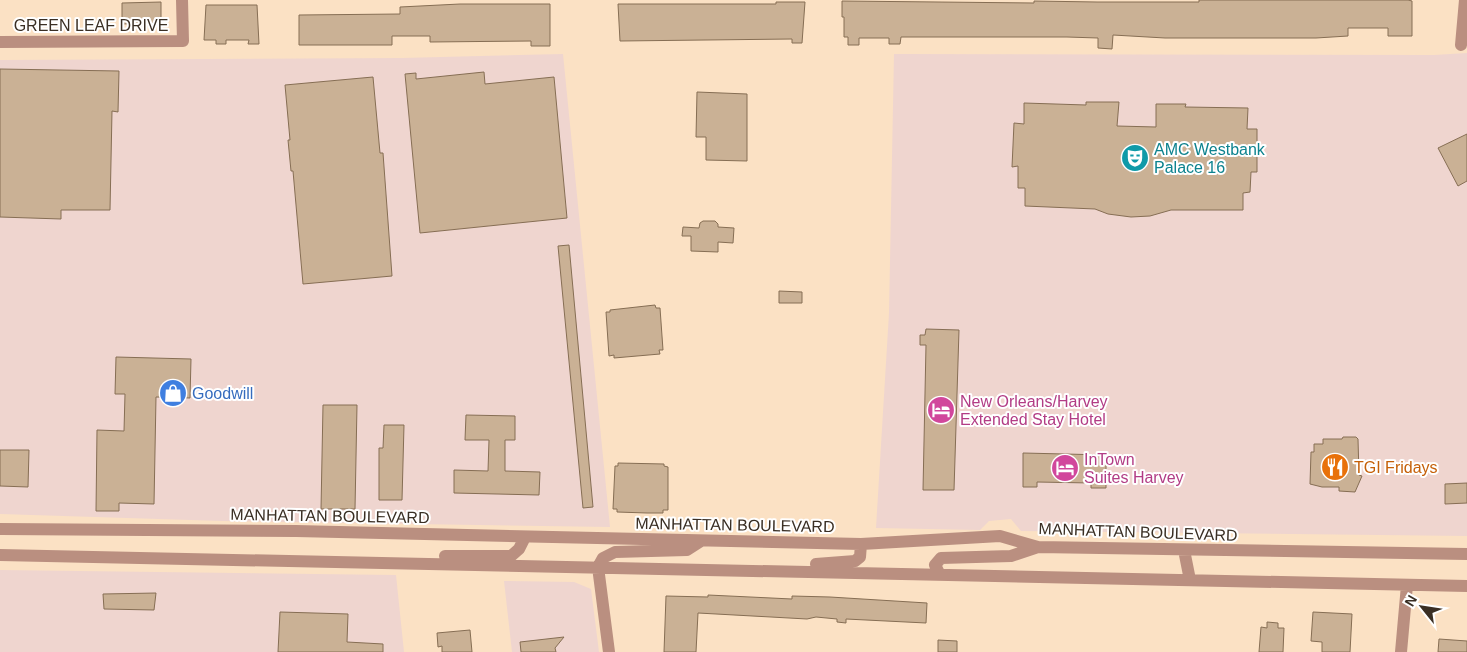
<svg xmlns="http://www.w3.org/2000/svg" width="1467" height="652" font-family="Helvetica,sans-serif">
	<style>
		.commercial { fill: #efd5cf }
		.building { fill: #cab195; stroke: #866e54 }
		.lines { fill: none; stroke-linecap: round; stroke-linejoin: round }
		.minor { stroke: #ba8f80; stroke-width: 12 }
		.labels { text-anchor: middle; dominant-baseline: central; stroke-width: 4; stroke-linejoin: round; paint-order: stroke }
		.street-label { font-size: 16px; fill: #3a2f24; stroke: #fff }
		.culture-label { font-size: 16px; fill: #0d838f; stroke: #fff; text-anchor: start }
		.shop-label { font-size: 16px; fill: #366cbe; stroke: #fff; text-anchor: start }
		.hotel-label { font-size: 16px; fill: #b23c85; stroke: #fff; text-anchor: start }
		.food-label { font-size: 16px; fill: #c56008; stroke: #fff; text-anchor: start }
	</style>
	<rect width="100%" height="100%" fill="#fbe1c4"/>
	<path class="commercial" d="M1467,53v483l-446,-5 -10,-12 -22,2 -9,9 -104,-2 13,-215 5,-259 540,1z
		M563,54l47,473 -388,-6 -222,-7v-454l402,-2z
		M0,570l396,5 8,77h-404z
		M504,581l70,1 17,7 8,63h-87z"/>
	<path class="building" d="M1199,0h209l4,1v35h-24v-8h-40v8l-32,2h-151l-52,-3 -1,14 -14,-1v-10l-31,-1h-166l-1,7h-11v-6h-30v7h-11v-8h-4v-20h-2v-16l192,2v-2l63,1h102z
		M161,2v21l-39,1v-21z
		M776,2h29l-3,41h-10v-4l-172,2 -2,-37h158z
		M460,4h90v42h-19v-5l-101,1v-6h-38v9h-93v-30l101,-1v-7z
		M206,5h51l2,39h-11l1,-4h-23v4h-10v-4h-12z
		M0,69l119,2 -1,41 -6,-1 -2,99h-49v9l-61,-2z
		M484,72l1,12 69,-7 13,141 -147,15 -15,-159 11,-1v6z
		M373,77l7,76h3l9,123 -89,8 -10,-113h-2l-3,-31h2l-5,-55z
		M697,92l50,2v67l-41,-1v-23h-10z
		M1086,102h33l-2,24 39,1v-23h30l-1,3 63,1 -1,21h10v43h-6l-1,20 -7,1v17h-72l-21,6 -19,1 -23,-3 -13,-5 -70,-3v-18h-7v-22l-6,1 2,-44 10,1v-21l62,2z
		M1467,134v47l-9,5 -20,-38z
		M703,221h12l3,3v3l16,1 -1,15 -15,-1v10l-27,-1v-15h-9l1,-9 16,1 1,-5z
		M569,245l24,262 -10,1 -25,-262z
		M779,291l23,1v11h-23z
		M655,305l1,3h4l3,42h-4l1,4 -46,4v-3l-5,1 -3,-44h4v-2z
		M926,329l33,1 -5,160h-31l3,-145h-6v-10h5z
		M116,357l75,2 -1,39 -34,-1 -2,107 -35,-1v8h-23l1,-81 27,1 1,-37h-10z
		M323,405h34l-2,104h-34z
		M466,415l49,1v24h-10v31l35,1 -1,23 -85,-2v-23l34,1 1,-31h-24z
		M384,425h20l-2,75h-23v-52h4z
		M1343,437h13l2,2 1,36 3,1 -7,16 -16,-1v-4h-17l-12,-3 1,-32h3v-8h9v-5h19z
		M0,450h29l-1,37 -28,-1z
		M1023,453l83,2v33h-15v-5l-54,-1v5h-14z
		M618,463l46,1v2l4,1v43h-5v3h-16l-30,-1v-3h-4l2,-43h3z
		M1467,483v20l-22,1v-20z
		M156,593l-2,17 -50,-1 -1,-15z
		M708,595l84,4v-3l38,1 97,6 -1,20 -80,-4v4l-9,-1v-3l-21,-2 -9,2 -109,-6 -2,39h-32l2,-56 42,1z
		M280,612l68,2 -1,28 36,2v8h-105z
		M1313,612l39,2 -2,38h-28v-10l-11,-1z
		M1267,622l11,1v5h6l-1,24h-24l2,-25 6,1z
		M470,630l2,22h-30v-6l-4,1 -1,-14z
		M564,637l-9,11 1,4h-35l-1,-10z
		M1439,639l28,2v11h-29z
		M938,640l19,1v11h-19z"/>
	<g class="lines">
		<path class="minor" d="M0,42l183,-1 -1,-41
			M1461,45l4,-45
			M0,529l296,2 565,13 139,-8 38,11 429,7
			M1184,550l6,30
			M0,555l1467,31
			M445,556h66l8,-7 6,-12
			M816,564l39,-3 5,-4 1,-13
			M940,575l-5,-10 6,-7 70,-2 27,-9
			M609,652l-11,-85 5,-9 12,-6 72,-2 14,-9
			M1401,652l6,-67"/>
	</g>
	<defs>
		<g id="theatre-disc" transform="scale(1.4375)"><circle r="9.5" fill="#0f9aa8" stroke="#fff"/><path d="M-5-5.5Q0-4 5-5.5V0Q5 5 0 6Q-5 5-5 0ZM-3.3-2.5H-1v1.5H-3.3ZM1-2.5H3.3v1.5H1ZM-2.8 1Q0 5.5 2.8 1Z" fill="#fff"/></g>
		<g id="shop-disc" transform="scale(1.4375)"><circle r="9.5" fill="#3f7fe0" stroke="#fff"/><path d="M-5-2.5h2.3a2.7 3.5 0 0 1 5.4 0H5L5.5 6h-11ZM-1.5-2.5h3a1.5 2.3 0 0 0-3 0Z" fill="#fff"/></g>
		<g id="hotel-disc" transform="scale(1.4375)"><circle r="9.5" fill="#d1479c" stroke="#fff"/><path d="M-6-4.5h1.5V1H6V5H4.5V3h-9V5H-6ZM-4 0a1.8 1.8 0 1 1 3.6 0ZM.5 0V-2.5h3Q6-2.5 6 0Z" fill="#fff"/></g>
		<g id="restaurant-disc" transform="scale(1.4375)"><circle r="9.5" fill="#e8710a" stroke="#fff"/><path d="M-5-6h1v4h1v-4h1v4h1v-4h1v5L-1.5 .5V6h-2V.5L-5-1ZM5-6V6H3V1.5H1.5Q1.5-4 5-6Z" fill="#fff"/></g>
	</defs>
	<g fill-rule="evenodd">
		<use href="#theatre-disc" x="1135" y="158"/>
		<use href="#shop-disc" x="173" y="393"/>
		<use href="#hotel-disc" x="941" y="410"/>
		<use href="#restaurant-disc" x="1335" y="467"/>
		<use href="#hotel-disc" x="1065" y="468"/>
	</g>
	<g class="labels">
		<g class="street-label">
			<text x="91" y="25">GREEN LEAF DRIVE</text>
			<text transform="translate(330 516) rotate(1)">MANHATTAN BOULEVARD</text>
			<text transform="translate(735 525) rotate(1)">MANHATTAN BOULEVARD</text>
			<text transform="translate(1138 532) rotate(2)">MANHATTAN BOULEVARD</text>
		</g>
		<g class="culture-label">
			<text x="1154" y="149">AMC Westbank<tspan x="1154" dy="18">Palace 16</tspan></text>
		</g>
		<g class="shop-label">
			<text x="192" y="393">Goodwill</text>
		</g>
		<g class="hotel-label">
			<text x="960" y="401">New Orleans/Harvey<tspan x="960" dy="18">Extended Stay Hotel</tspan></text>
			<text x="1084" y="459">InTown<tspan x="1084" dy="18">Suites Harvey</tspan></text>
		</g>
		<g class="food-label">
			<text x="1354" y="467">TGI Fridays</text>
		</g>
	</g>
	<g transform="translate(1422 607) rotate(300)" stroke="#ffffff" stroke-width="4" paint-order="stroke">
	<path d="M0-4L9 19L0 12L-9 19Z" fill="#3a2f24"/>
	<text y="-8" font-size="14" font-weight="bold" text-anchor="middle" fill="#3a2f24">N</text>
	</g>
</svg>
